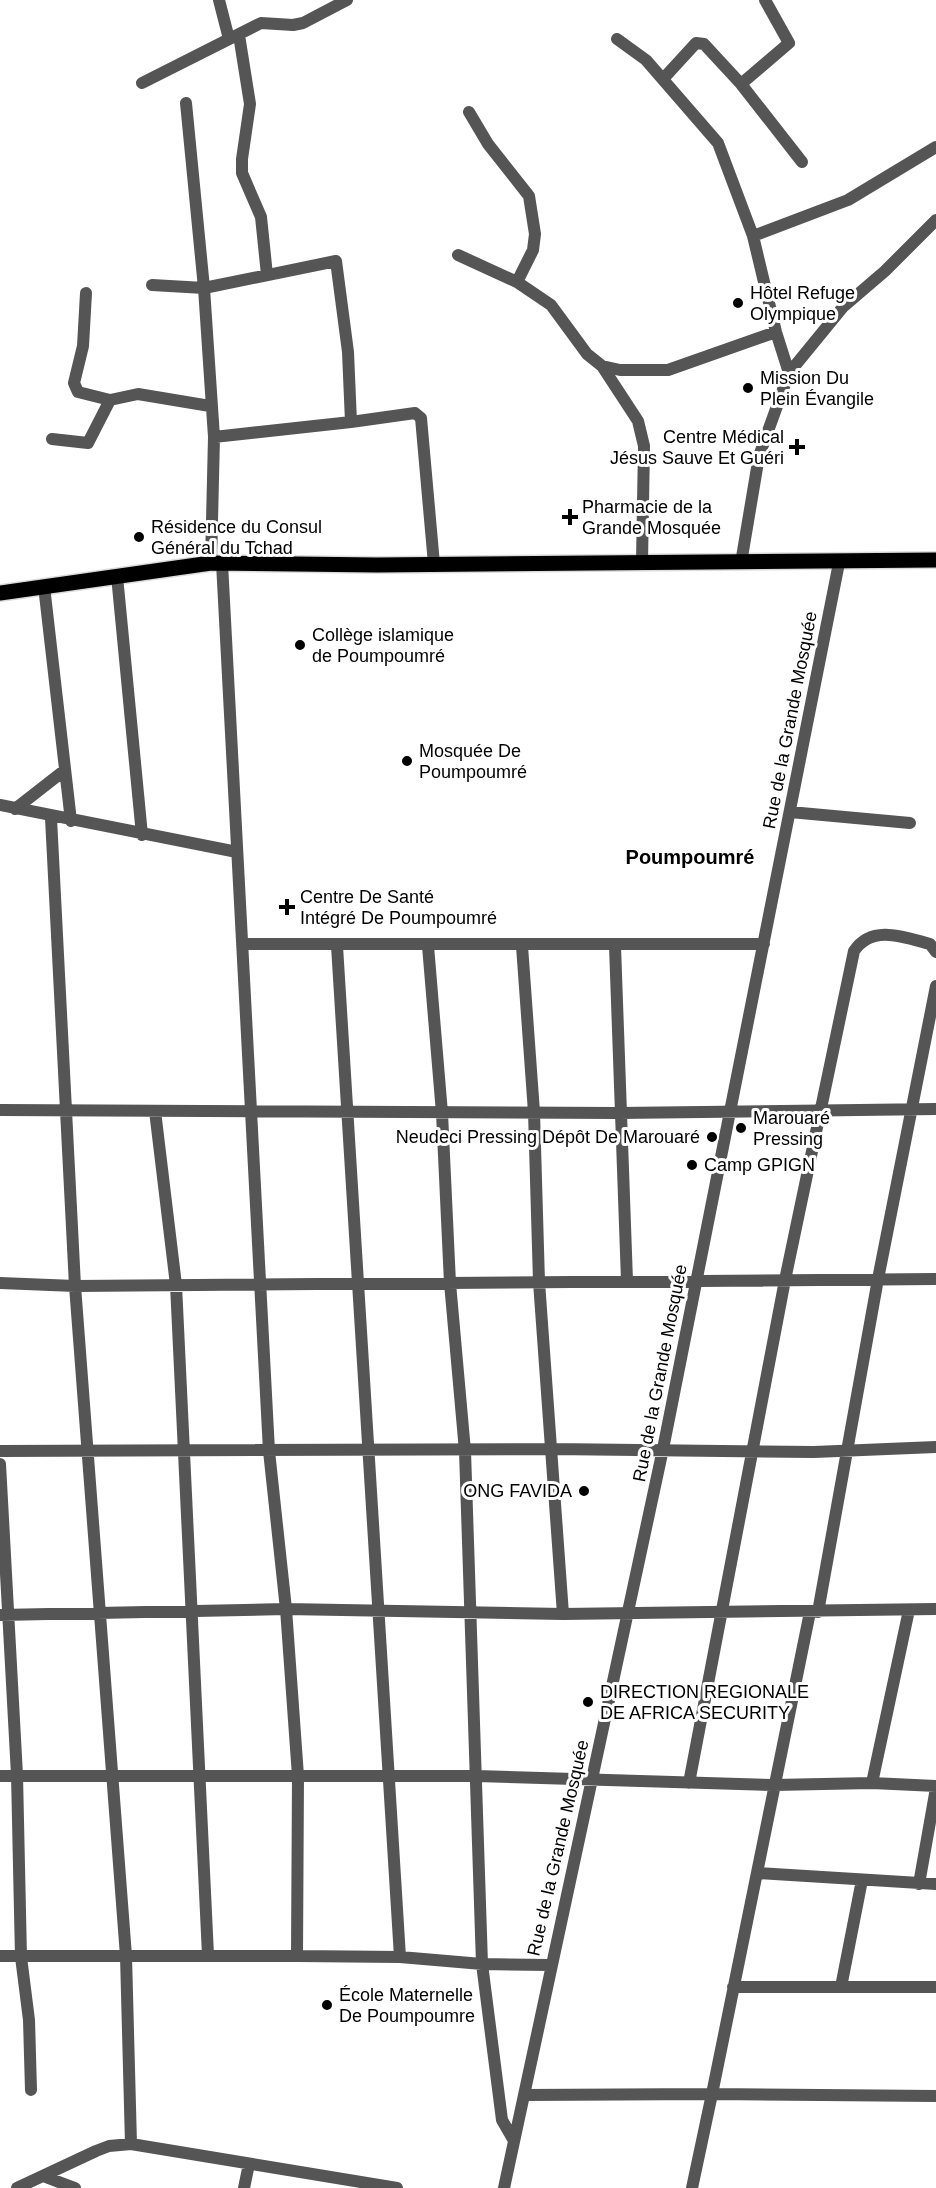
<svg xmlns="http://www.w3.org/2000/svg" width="936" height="2188" font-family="Arial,sans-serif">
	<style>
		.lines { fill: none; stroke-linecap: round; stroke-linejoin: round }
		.major-casing { stroke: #dbdbdb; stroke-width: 18 }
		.minor { stroke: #555; stroke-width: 12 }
		.major { stroke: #000; stroke-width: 15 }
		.poi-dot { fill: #000; stroke: #fff; stroke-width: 2 }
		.labels { text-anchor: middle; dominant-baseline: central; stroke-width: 6; stroke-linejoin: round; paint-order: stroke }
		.poi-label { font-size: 18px; fill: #000; stroke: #fff; text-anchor: start }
		.street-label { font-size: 18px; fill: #000; stroke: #fff }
		.neighbourhood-label { font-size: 20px; font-weight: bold; fill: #000; stroke: #fff }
	</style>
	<rect width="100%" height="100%" fill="#fff"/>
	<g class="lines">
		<g class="major-casing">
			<path id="major" d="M0,593l211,-30 166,2 559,-5"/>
		</g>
		<path class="minor" d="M219,0l10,39
			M239,35l11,69 -8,55v14l19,44 6,58
			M617,39l29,21 72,83 35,93 23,96 13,41
			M663,79l33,-36 8,1 37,40 61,78
			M142,83l119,-60 32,2 10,-2 44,-23
			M741,84l48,-41 -24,-43
			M186,103l18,185 132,-27 12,91 3,70 -137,15
			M469,112l19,32 41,52 6,38 -2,16 -16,32
			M753,236l95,-36 88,-53
			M458,255l59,27 34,23 36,49 15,12 18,4h48l108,-38
			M152,285l52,3 10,149 -3,126
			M86,293l-3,53 -9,37 4,9 32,8 28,-6 72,12
			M602,366l36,55 6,25 -2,116
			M351,422l64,-9 6,5 13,146
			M52,439l36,4 22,-43
			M222,563l47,888 17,158 12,167 -1,180 103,1 82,7 68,1
			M741,563l18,-107 30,-83 54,-66 42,-36 51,-51
			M117,576l25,259
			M44,586l27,235
			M0,805l237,47
			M15,809l50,-39
			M790,812l120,11
			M51,818l24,468 51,670 5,188
			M242,944h522
			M337,946l63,1011
			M428,946l14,167 8,170 15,168 17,513 20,156 11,19
			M522,946l12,166 5,170 24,332
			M615,946l12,335
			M0,1110l619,3 317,-4
			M155,1111l21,174 32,670
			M0,1283l75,3 861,-7
			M0,1451l552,-2 262,3 122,-5
			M0,1464l17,311 4,182 8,63 2,70
			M818,1612l60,-333 58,-293
			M0,1615l286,-6 277,5 373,-5
			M0,1776h477l297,9 98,-2 64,3
			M689,1783l96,-503 69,-329c18,-27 50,-14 76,-7l6,8
			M872,1783l37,-173
			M758,1873l178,11
			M919,1884l17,-96
			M0,1956h297
			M733,1987h203
			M841,1987l21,-107
			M524,2095l188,-1 98,-482
			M43,2176l32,12
			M17,2188l79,-37 13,-5 22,-2 266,44
			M244,2188l5,-24
			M504,2188l159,-739 176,-886
			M692,2188l20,-94 224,2"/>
		<use href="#major" class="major"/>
	</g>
	<g class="poi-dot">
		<circle cx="738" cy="303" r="6"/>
		<circle cx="748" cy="388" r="6"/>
		<path d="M794 438h6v6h6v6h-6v6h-6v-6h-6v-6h6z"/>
		<path d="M567 508h6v6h6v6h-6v6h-6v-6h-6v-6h6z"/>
		<circle cx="139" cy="537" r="6"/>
		<circle cx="300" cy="645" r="6"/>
		<circle cx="407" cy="761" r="6"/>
		<path d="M284 898h6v6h6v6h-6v6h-6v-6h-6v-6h6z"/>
		<circle cx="741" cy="1128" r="6"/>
		<circle cx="712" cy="1137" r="6"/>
		<circle cx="692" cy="1165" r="6"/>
		<circle cx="584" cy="1491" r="6"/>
		<circle cx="588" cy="1702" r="6"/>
		<circle cx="327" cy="2005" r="6"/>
	</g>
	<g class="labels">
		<g class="poi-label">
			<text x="750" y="293">Hôtel Refuge<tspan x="750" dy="21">Olympique</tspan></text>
			<text x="760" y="378">Mission Du<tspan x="760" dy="21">Plein Évangile</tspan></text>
			<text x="784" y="437" text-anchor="end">Centre Médical<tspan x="784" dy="21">Jésus Sauve Et Guéri</tspan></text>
			<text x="582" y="507">Pharmacie de la<tspan x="582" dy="21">Grande Mosquée</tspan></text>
			<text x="151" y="527">Résidence du Consul<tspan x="151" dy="21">Général du Tchad</tspan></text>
			<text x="312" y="635">Collège islamique<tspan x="312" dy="21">de Poumpoumré</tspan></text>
			<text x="419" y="751">Mosquée De<tspan x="419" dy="21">Poumpoumré</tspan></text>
			<text x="300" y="897">Centre De Santé<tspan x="300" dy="21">Intégré De Poumpoumré</tspan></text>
			<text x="753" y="1118">Marouaré<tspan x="753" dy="21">Pressing</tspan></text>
			<text x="700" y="1137" text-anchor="end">Neudeci Pressing Dépôt De Marouaré</text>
			<text x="704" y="1165">Camp GPIGN</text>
			<text x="572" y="1491" text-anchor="end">ONG FAVIDA</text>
			<text x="600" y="1692">DIRECTION REGIONALE<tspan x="600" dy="21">DE AFRICA SECURITY</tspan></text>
			<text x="339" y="1995">École Maternelle<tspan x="339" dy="21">De Poumpoumre</tspan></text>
		</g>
		<g class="street-label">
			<text transform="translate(790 720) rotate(-79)">Rue de la Grande Mosquée</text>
			<text transform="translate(660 1373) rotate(-79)">Rue de la Grande Mosquée</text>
			<text transform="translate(558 1848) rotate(-77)">Rue de la Grande Mosquée</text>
		</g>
		<g class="neighbourhood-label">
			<text x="690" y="857">Poumpoumré</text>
		</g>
	</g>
</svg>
